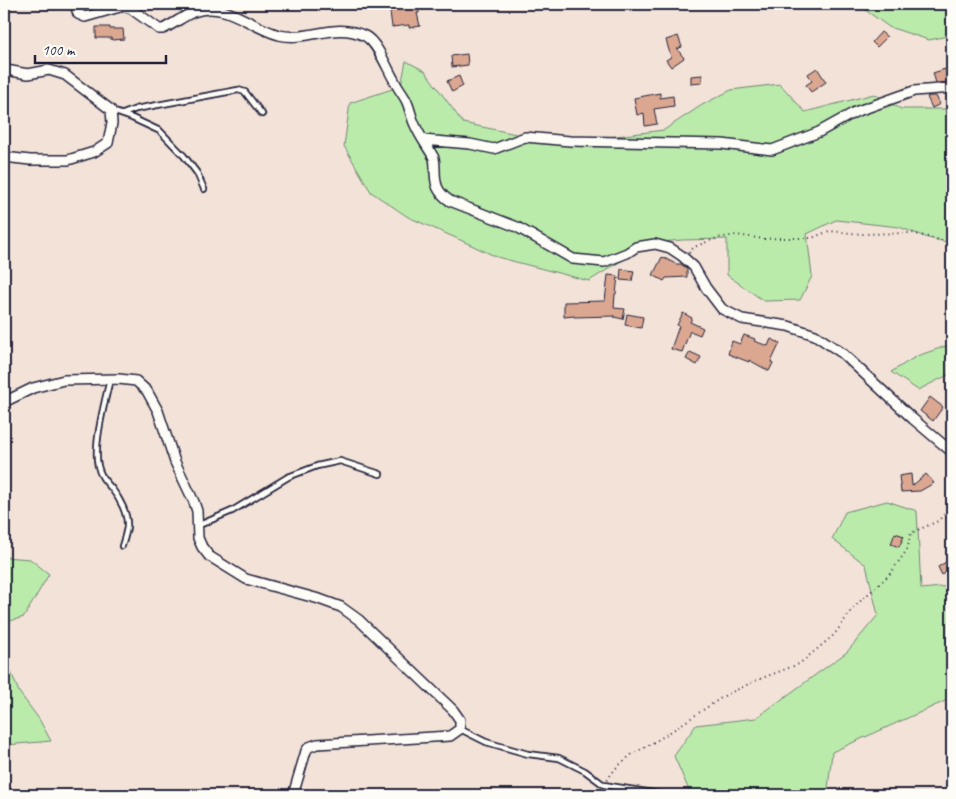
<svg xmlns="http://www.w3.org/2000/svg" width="956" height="799" font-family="Caveat,sans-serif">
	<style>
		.green { fill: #bbebab; stroke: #6e8673 }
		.building { fill: #dba790; stroke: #22223b }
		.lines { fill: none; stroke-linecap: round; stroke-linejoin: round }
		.service-casing { stroke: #22223b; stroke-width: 8 }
		.minor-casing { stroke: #22223b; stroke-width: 12 }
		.path { stroke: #22223b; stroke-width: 2; stroke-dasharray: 1 4; stroke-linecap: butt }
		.service { stroke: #fdfcf7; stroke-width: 4.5 }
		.minor { stroke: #fdfcf7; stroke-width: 9 }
	</style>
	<rect width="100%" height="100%" fill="#f3e2d8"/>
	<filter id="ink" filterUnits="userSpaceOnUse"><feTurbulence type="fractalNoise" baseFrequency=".02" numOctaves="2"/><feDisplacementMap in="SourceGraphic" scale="10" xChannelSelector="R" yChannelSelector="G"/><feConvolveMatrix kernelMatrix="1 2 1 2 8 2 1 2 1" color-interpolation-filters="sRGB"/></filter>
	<g filter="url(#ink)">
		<path class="green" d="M857,4h95v31l-23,5 -40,-13z
			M406,61l19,10 38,52 53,11 31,3 53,1 64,-8 38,-25 29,-15 49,-6 25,28 69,-18 27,15h51v134l-24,-5 -29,-11 -63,-7 -29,14 5,42 -12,24 -36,1 -37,-26v-36l-45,1 -32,3 -61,38 -92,-24 -41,-19 -48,-21 -37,-25 -27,-46 6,-43 51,-17z
			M952,344v29l-34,17 -27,-18 26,-16z
			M887,501l30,10 4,78 31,-3v112l-120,54 -4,37 1,6h-138l-17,-39 22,-31 60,-7 91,-66 31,-37 -12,-50 -34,-26 13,-27z
			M4,557l26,2 19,15 -25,43 -14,4 -6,10z
			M4,660l5,7 10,25 20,27 12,22 -23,2 -21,2 -3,4z"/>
		<path class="building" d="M389,4h29l1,9h-2l3,13 -11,2v-3l-17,2z
			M96,27h14v2h13l1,10 -12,1 -1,-2h-15z
			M881,32l6,5 -10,10 -5,-5z
			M678,36l4,11 -5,2 7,9 -13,9 -5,-7 5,-3 -5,-17z
			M467,54l1,11 -16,2 -1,-11z
			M817,68l9,14 -15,10 -5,-7 6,-4 -4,-7z
			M945,69l5,13 -14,1 -3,-10z
			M702,75v8l-11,1v-8z
			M459,76l4,10 -11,6 -5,-11z
			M660,93v5l13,-2 1,10 -20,3 3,15 -12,2 -1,-13 -7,2 -3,-17z
			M930,96h6l4,8 -8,4 -5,-11z
			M662,257l14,7h5l6,5v8l-21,1 -2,3 -11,-6z
			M621,269l13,2 -2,10 -12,-1z
			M608,275l10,1 -2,18h-1l-1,14 11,1 -2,10 -9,-2 1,-1 -41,1v-1l-10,1v-15l41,-1z
			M683,313l9,5 -2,4 13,6 -3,7 -10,-4 -8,21 -11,-3 8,-23 -2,-1z
			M627,314l16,3 -2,11 -16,-3z
			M744,335l11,4 -1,2 14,5 3,-7 9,4 -9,19 2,1 -4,8 -20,-11v2l-21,-8 4,-13 8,3z
			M690,352l11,5 -4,8 -11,-6z
			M930,397l13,10 -10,14 -13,-10z
			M911,474l1,12 14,-12 8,9 -14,8 -19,1 -2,-16z
			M895,533l9,3 -5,11 -8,-3z
			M952,558v11l-10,6 -4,-8z"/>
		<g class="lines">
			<g class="service-casing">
				<path id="service" d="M112,111l20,7 28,13 24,25 13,17 7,16
					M123,114l13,-5 102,-19 7,2 17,22
					M110,379c-5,22 -17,66 -12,87 2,10 7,15 14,23 8,10 16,25 15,38 -1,6 -3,13 -5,19
					M197,526l35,-15 56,-34 29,-11 23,-5 40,13
					M460,729l26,13 42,12 31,4 26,13 19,14 61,10"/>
			</g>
			<g class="minor-casing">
				<path id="minor" d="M75,4l3,10 7,3 35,-10h5l5,1 29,21h4c10,-5 20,-12 30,-17 33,-12 56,15 86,23 31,7 55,-14 86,1 12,6 22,32 29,44 3,7 8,13 12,20 4,8 5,17 9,25 5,12 13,22 19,33 1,4 1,7 1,11 0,16 2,23 15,32l67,26 56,32 31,3 23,-9 9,-6 19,-3 15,4 12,8 12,11 12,21 16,21 20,10 46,7 27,9 27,18 71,66 39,33
					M4,68l2,2 22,4 21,-4 16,5 46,35 1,13 -4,20 -14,9 -26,8h-38l-26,-3
					M423,140l47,4 24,5 31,-12 45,4 152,3 50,6 47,-18 36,-20 59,-21 38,-3
					M4,402l29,-14 31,-8 55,-1 17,2 11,10 11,20 17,51 19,40 3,9 1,27 4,9 7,9 37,23 73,20 22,8 18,13 94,90 7,10v9l-10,7 -133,8 -8,3 -3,4 -13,44"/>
			</g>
			<path class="path" d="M689,253l5,-6 23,-9 19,-3 28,4 15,-1h33l17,-7 33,3 50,-1 40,10
				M607,780l9,-12 15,-13 30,-17 63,-42 33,-16 42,-16 35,-29 20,-28 35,-32 18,-25 4,-17 27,-12 14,-15"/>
			<use href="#service" class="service"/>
			<use href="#minor" class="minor"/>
		</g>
	</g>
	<rect width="956" height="799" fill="none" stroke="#fdfcf7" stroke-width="20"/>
	<rect x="10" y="10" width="936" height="779" fill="none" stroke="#22223b" stroke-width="2" filter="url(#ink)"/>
	<path d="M35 55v8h131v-8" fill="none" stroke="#22223b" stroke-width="2.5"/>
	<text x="42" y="55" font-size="15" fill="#22223b" stroke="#fdfcf7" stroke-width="4" paint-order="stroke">100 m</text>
</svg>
